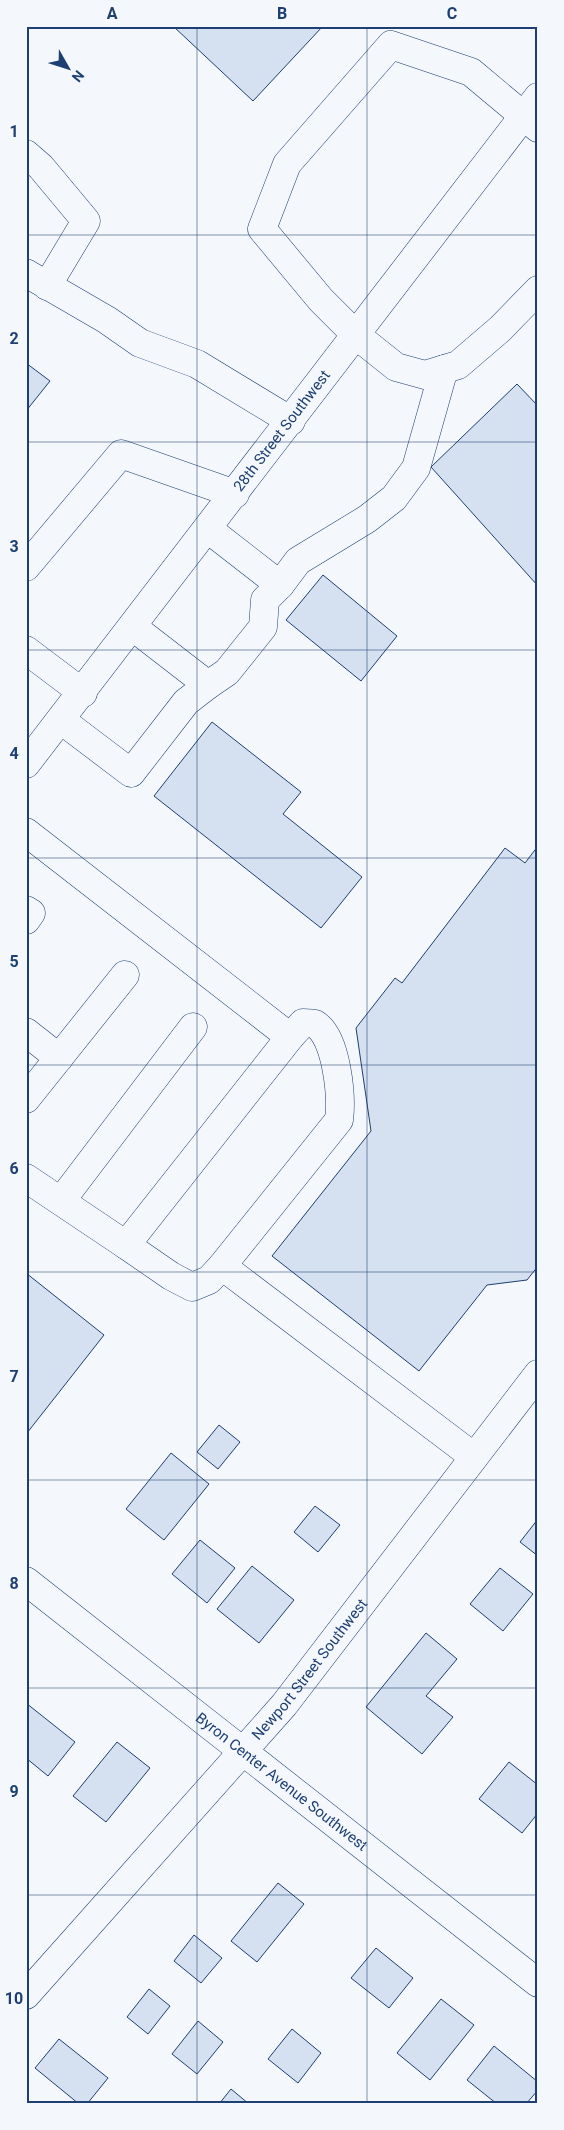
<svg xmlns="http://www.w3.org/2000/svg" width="564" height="2130" font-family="Roboto,sans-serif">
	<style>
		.building { fill: #d5e0f0; stroke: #1d3f73 }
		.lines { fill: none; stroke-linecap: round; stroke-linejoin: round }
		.minor-casing { stroke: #1d3f73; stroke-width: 29 }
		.major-casing { stroke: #1d3f73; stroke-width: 29 }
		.minor { stroke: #f4f7fb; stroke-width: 28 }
		.major { stroke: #f4f7fb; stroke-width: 28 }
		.grid { fill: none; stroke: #1d3f73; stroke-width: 1; stroke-opacity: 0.55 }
		.labels { text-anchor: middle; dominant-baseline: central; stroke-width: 4; stroke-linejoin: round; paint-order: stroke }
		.street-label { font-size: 15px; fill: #1d3f73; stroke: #f4f7fb }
		.neatline { fill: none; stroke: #1d3f73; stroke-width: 2 }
		.grid-label { font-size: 16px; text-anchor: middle; font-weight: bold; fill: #1d3f73 }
	</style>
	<rect width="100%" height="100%" fill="#f4f7fb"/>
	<path class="building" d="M173,26h150l-70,75z
		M26,363l24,18 -24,30z
		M517,384l21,22v180l-107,-119z
		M323,575l74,61 -36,45 -75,-61z
		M212,722l89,70 -18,22 79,63 -41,51 -167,-132z
		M538,846v420l-11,14 -40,5 -68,86 -147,-115 99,-125 -15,-103 39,-50 7,5 103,-135 20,15z
		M26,1273l78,62 -77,98 -1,-1z
		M219,1425l21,17 -22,27 -21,-17z
		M171,1453l38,31 -45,56 -38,-31z
		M315,1506l25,19 -22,27 -24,-20z
		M538,1519v37l-18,-14z
		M200,1540l35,28 -28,35 -35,-29z
		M252,1566l42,34 -35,43 -42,-34z
		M500,1568l33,26 -30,37 -33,-27z
		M426,1633l31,26 -31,37 27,21 -31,37 -56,-47z
		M26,1703l49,39 -27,34 -22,-18z
		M117,1742l33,26 -44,54 -33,-26z
		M509,1762l29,23v28l-16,20 -43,-34z
		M278,1883l26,21 -47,58 -26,-21z
		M194,1935l28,23 -21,25 -27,-22z
		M376,1948l37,30 -24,30 -38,-30z
		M149,1989l21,17 -22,28 -21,-17z
		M441,1999l33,26 -44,55 -33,-27z
		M198,2021l25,21 -26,32 -25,-20z
		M292,2029l29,24 -23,30 -30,-24z
		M59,2039l49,39 -21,26h-8l-44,-36z
		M494,2046l44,36v8l-12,14h-29l-30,-24z
		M231,2089l18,15h-30z"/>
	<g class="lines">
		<g class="minor-casing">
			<g id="minor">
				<path d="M538,128l-67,-56 -80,-27 -104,119 -25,65 59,71 35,35 40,32 29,8 33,-10 42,-36 38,-39"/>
				<path d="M26,154l15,13 45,54 -39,65"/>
				<path d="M26,273l81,47 33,23 57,21 94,57"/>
				<path d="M26,567l95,-113 114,40"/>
				<path d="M280,585l18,-24 69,-42 27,-21 22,-30 28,-99"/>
				<path d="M133,627l75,58 19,-13 36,-45 2,-27 15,-15 -72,-56"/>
				<path d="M26,650l57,43"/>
				<path d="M61,720l70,53 55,-71 22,-17"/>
				<path d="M26,832l264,205 -164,208 45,31 21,11 17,-7 13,-14 252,191"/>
				<path d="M26,910l5,3 -5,7"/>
				<path d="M26,1032l33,26"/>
				<path d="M26,1099l99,-124"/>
				<path d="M26,1178l100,67"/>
				<path d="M61,1201l132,-174"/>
				<path d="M222,1266l117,-146c3,-23 -2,-83 -24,-96 -3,-1 -8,-1 -12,-1l-13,14"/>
				<path id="s1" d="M26,1995l258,-290 254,-331"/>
			</g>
		</g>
		<g class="major-casing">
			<g id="major">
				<path id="s2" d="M26,764l512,-667"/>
				<path id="s3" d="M26,1581l512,402"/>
			</g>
		</g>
		<use href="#minor" class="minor"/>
		<use href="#major" class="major"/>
	</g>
	<path class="grid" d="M197,26v2078M367,26v2078M26,235h512M26,442h512M26,650h512M26,858h512M26,1065h512M26,1272h512M26,1480h512M26,1688h512M26,1895h512"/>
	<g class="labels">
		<g class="street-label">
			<text stroke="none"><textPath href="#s2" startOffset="420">28th Street Southwest</textPath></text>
			<text stroke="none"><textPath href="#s1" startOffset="432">Newport Street Southwest</textPath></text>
			<text stroke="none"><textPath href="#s3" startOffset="325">Byron Center Avenue Southwest</textPath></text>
		</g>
	</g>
	<rect width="564" height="2130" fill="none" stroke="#f4f7fb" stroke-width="55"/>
	<g transform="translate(68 68) rotate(129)" stroke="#f4f7fb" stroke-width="4" paint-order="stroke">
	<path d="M0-4L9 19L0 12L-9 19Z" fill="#1d3f73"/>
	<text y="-8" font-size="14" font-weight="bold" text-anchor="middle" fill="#1d3f73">N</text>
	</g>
	<rect x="28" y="28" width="508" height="2074" class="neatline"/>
	<g class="grid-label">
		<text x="112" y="19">A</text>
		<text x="282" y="19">B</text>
		<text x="452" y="19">C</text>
		<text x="14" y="137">1</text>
		<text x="14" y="344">2</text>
		<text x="14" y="552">3</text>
		<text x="14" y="759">4</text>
		<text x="14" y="967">5</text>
		<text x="14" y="1174">6</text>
		<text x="14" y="1382">7</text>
		<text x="14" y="1589">8</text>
		<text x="14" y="1797">9</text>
		<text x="14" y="2004">10</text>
	</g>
</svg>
